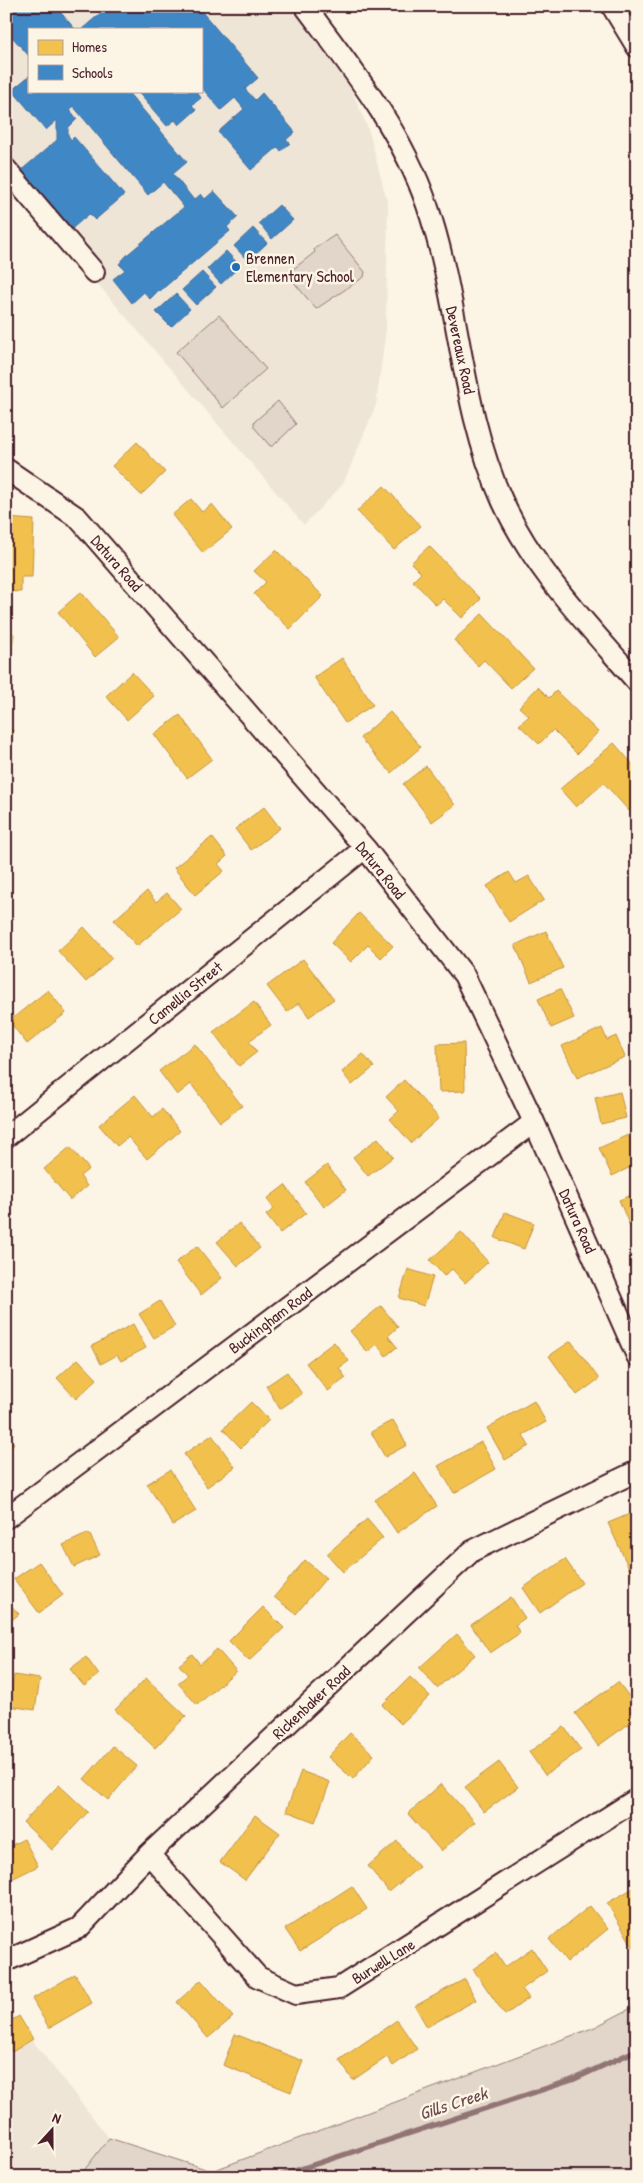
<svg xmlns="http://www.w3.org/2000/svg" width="643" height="2183" font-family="'Patrick Hand',sans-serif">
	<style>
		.built { fill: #eee5d7; fill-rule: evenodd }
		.green { fill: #e2d5ca; stroke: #967a7a }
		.homes { fill: #f2c14e; stroke: #c09044 }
		.schools { fill: #3f88c5; stroke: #426897 }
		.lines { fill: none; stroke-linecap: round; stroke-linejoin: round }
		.stream { stroke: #917474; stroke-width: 5.5 }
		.minor-casing { stroke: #4a1f2b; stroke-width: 24 }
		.minor { stroke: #fcf5e5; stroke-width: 20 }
		.poi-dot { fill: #1f6fb2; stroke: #fcf5e5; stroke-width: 2 }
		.labels { text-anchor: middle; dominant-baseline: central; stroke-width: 5; stroke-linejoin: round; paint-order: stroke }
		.poi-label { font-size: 16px; fill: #4a1f2b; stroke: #fcf5e5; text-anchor: start }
		.street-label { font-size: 16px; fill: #4a1f2b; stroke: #fcf5e5 }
		.water-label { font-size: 18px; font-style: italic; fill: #6d4950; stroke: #fcf5e5 }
	</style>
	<rect width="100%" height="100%" fill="#fcf5e5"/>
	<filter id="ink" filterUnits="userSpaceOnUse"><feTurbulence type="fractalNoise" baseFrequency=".02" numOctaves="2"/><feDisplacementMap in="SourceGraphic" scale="10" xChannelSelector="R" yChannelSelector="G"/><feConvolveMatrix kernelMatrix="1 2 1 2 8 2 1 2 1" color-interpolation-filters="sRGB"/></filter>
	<g filter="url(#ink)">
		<path class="built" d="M6,6h284l58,75 21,50 19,74 -2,124 -10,76 -33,79 -39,41 -298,-348zM29,29h172v62h-172z
			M6,2007l103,131 -30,39h-73z"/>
		<path class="green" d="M335,235l30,37 -1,5 -48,32 -29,-35 28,-22 -1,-3z
			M219,315l47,54 -43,39 -47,-56z
			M278,401l18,23 -23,22h-3l-16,-19v-5z
			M637,2005v172h-558l30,-39 103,33 383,-144z"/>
		<path class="homes" d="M137,442l28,30 -24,23 -29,-29z
			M384,486l37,40 -27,24 -37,-39z
			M191,499l11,13 10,-8 20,25 -29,24 -31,-38z
			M6,518l28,2 -2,57h-11v15l-15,-1z
			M429,546l52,53 -19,19 -19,-19 -7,6 -23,-24 8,-8 -10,-10z
			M276,550l47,46 -33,33 -36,-35 12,-12 -12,-11z
			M81,592l38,45 -24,20 -37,-45z
			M482,614l51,54 -22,20 -27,-28 -6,6 -24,-26z
			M6,633l8,1 -5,37h-3z
			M342,658l31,47 -28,18 -31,-46z
			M132,672l22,24 -27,24 -21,-24z
			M538,687l11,11 7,-7 42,41 -21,22 -24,-24 -14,14 -20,-19 10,-9 -10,-9z
			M390,712l31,35 -30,26 -31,-35z
			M180,715l32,44 -25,19 -33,-44z
			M6,730h7l-2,16h-5z
			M614,743l23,26v35l-8,7 -25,-28 -28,24 -16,-18z
			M426,766l29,39 -23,17 -29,-38z
			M264,807l16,21 -29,22 -16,-21z
			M212,837l15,19 -9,8 6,7 -29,24 -21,-27z
			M509,872l7,11 13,-7 15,24 -35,22 -22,-36z
			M147,891l9,11 11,-9 14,16 -44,37 -23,-26z
			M359,913l34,33 -12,12 -13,-13 -17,17 -20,-19z
			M84,927l28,31 -26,24 -28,-31z
			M546,931l17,37 -32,14 -16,-37z
			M303,959l31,40 -25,18 -10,-14 -12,9 -20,-26z
			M560,989l14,29 -23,10 -13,-29z
			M48,990l18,23 -39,31 -18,-23z
			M254,1002l17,23 -22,16 8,11 -18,14 -26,-34z
			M602,1028l5,12 9,-4 9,21 -48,21 -15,-32z
			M464,1043l1,48 -26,1 -2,-48z
			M195,1044l47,62 -22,16 -29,-38 -14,11 -18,-24z
			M363,1054l11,13 -22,18 -10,-13z
			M404,1080l35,38 -28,25 -21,-24 9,-8 -13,-14z
			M620,1092l6,26 -25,6 -6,-26z
			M135,1095l18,22 9,-8 18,22 -33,28 -19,-22 -11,9 -18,-21z
			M628,1135l9,20v9l-25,12 -13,-28z
			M378,1138l15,19 -25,19 -15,-19z
			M70,1147l19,22 -9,7 7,10 -17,14 -26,-31z
			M327,1165l19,25 -22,17 -19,-25z
			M285,1185l21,28 -26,20 -14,-18 8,-6 -7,-10z
			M637,1193v34l-6,2 -12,-29z
			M505,1212l29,11 -10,26 -29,-11z
			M239,1223l21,25 -22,18 -21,-24z
			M461,1232l27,30 -23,21 -13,-14 -8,7 -14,-16z
			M197,1246l25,32 -21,17 -25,-33z
			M408,1269l25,8 -9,29 -25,-8z
			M160,1301l15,25 -21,12 -15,-24z
			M381,1306l17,21 -10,9 9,11 -11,9 -9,-12 -10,8 -17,-21z
			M133,1324l13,24 -25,13 -4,-6 -16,9 -9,-18z
			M571,1341l28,38 -22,16 -28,-39z
			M334,1342l15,19 -10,7 7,10 -18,13 -22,-28z
			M78,1359l19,20 -21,20 -19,-21z
			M287,1372l15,22 -22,15 -14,-23z
			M534,1401l12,21 -23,13 6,11 -24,14 -18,-32z
			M251,1402l18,18 -28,28 -18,-19z
			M393,1420l14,25 -22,12 -14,-25z
			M212,1435l23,32 -28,20 -23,-33z
			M6,1436l8,7 -8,9z
			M481,1442l15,27 -42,24 -16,-27z
			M170,1470l26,41 -23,14 -26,-41z
			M415,1473l22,33 -40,27 -22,-33z
			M637,1511v64l-4,2 -25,-54z
			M367,1519l16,19 -40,34 -16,-18z
			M89,1533l11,22 -26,12 -11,-22z
			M565,1559l17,24 -42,30 -17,-25z
			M305,1560l21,18 -30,36 -22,-17z
			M39,1562l24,33 -24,18 -25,-34z
			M511,1597l14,21 -10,7 5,8 -30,20 -19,-28z
			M6,1600l13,14 -13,11z
			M263,1607l21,21 -35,33 -20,-20z
			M457,1634l18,21 -38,33 -18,-20z
			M217,1649l19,22 -39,34 -19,-22 10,-8 -9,-10 13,-11 8,10z
			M86,1657l13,18 -15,11 -14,-17z
			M14,1675l26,4 -5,31 -26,-4z
			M410,1677l20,19 -29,28 -19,-19z
			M146,1678l40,38 -31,32 -40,-38z
			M618,1682l19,25v11l-39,28 -23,-33z
			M564,1727l17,23 -36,25 -16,-23z
			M350,1733l24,22 -21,24 -25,-22z
			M113,1746l24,20 -29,34 -24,-21z
			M499,1762l19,25 -34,25 -19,-25z
			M301,1771l29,11 -15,40 -29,-11z
			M441,1784l34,38 -34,29 -33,-37z
			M59,1785l29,27 -36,38 -29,-28z
			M255,1815l25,18 -35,47 -25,-18z
			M24,1839l14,27 -32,16v-34z
			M397,1841l22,26 -30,25 -21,-26z
			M352,1886l15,23 -67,42 -15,-22z
			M637,1886v63l-2,1 -28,-47z
			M590,1906l18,23 -41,33 -18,-23z
			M532,1948l15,23 -25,18 7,9 -24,17 -32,-46 23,-16 9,14z
			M75,1974l17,29 -43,25 -17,-29z
			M465,1979l11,21 -49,27 -12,-21z
			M201,1980l32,37 -25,21 -31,-36z
			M19,2016l14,23 -21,13 -6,-9v-19z
			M397,2020l20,29 -24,17 -6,-9 -34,23 -14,-20z
			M235,2034l68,27 -12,31 -68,-27z"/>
		<path class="schools" d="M6,6h49l20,23h-46v27l-23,-26z
			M109,6h88l61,72 -13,11 10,11 7,-7 33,39 -9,8 4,3 -9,8 -3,-4 -27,23 -33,-38 26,-23 -9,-11 -14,12 -20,-23v-58h-119z
			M29,76v15h98l60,71 -14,12 21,26 7,-6 4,5 9,-8 24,26 -11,10 3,4 -70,60 -1,-1 -9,9 -6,-7 -12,11 -19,-24 12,-9 -6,-6 9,-10 56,-47 -21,-25 -15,13 -75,-89 -3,4 7,9 -9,9v7l3,5 3,-3 50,58 -29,25 -6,-6 -21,18 -50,-59 39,-33v-20l-11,10 -34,-40z
			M137,91h59l5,7 -9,7 4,5 -17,15 -4,-5 -8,6z
			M279,205l14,15 -21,19 -13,-16z
			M253,228l14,15 -19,18 -14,-15z
			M226,251l14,15 -19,18 -14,-15z
			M202,272l14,15 -20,18 -14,-15z
			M176,294l14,15 -19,18 -15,-15z"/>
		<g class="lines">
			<path class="stream" d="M276,2177l296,-97 65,-30"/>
			<g class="minor-casing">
				<path id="minor" d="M305,6c47,63 96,123 122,199 33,96 33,202 75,295 31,69 86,125 135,182
					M612,6l25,41
					M6,169l88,103
					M6,469l72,49 287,330 99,127 70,147 103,234
					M6,1137l359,-289
					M6,1518l528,-396
					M149,1854l109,123 38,17 43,-6 298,-189
					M6,1961l73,-33 70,-74 323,-303 165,-80"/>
			</g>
			<use href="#minor" class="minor"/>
		</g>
	</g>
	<circle class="poi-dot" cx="236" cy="267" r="5"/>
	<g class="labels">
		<g class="poi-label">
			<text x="246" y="258">Brennen<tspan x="246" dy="18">Elementary School</tspan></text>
		</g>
		<g class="street-label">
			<text transform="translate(461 350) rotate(78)">Devereaux Road</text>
			<text transform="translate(117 563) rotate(49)">Datura Road</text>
			<text transform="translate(381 870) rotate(51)">Datura Road</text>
			<text transform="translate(185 993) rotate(-39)">Camellia Street</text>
			<text transform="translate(578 1221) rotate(66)">Datura Road</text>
			<text transform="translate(270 1320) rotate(-37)">Buckingham Road</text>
			<text transform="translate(311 1702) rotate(-43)">Rickenbaker Road</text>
			<text transform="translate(383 1961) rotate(-32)">Burwell Lane</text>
		</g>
		<g class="water-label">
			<text transform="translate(453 2103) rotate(-18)">Gills Creek</text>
		</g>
	</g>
	<rect width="643" height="2183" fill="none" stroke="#fcf5e5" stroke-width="25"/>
	<rect x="12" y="12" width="618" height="2158" fill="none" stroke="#4a1f2b" stroke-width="2" filter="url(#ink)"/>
	<rect x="28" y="28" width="175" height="65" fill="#fcf5e5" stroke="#b59f9b"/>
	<rect x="38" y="40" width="25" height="15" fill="#f2c14e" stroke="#b59f9b"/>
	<text x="72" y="52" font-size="15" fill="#4a1f2b">Homes</text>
	<rect x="38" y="65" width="25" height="15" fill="#3f88c5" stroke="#b59f9b"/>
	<text x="72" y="78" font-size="15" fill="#4a1f2b">Schools</text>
	<g transform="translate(52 2130) rotate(21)" stroke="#fcf5e5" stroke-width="4" paint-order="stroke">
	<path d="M0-4L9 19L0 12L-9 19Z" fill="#4a1f2b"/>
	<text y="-8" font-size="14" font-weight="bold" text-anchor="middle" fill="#4a1f2b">N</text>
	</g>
</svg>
